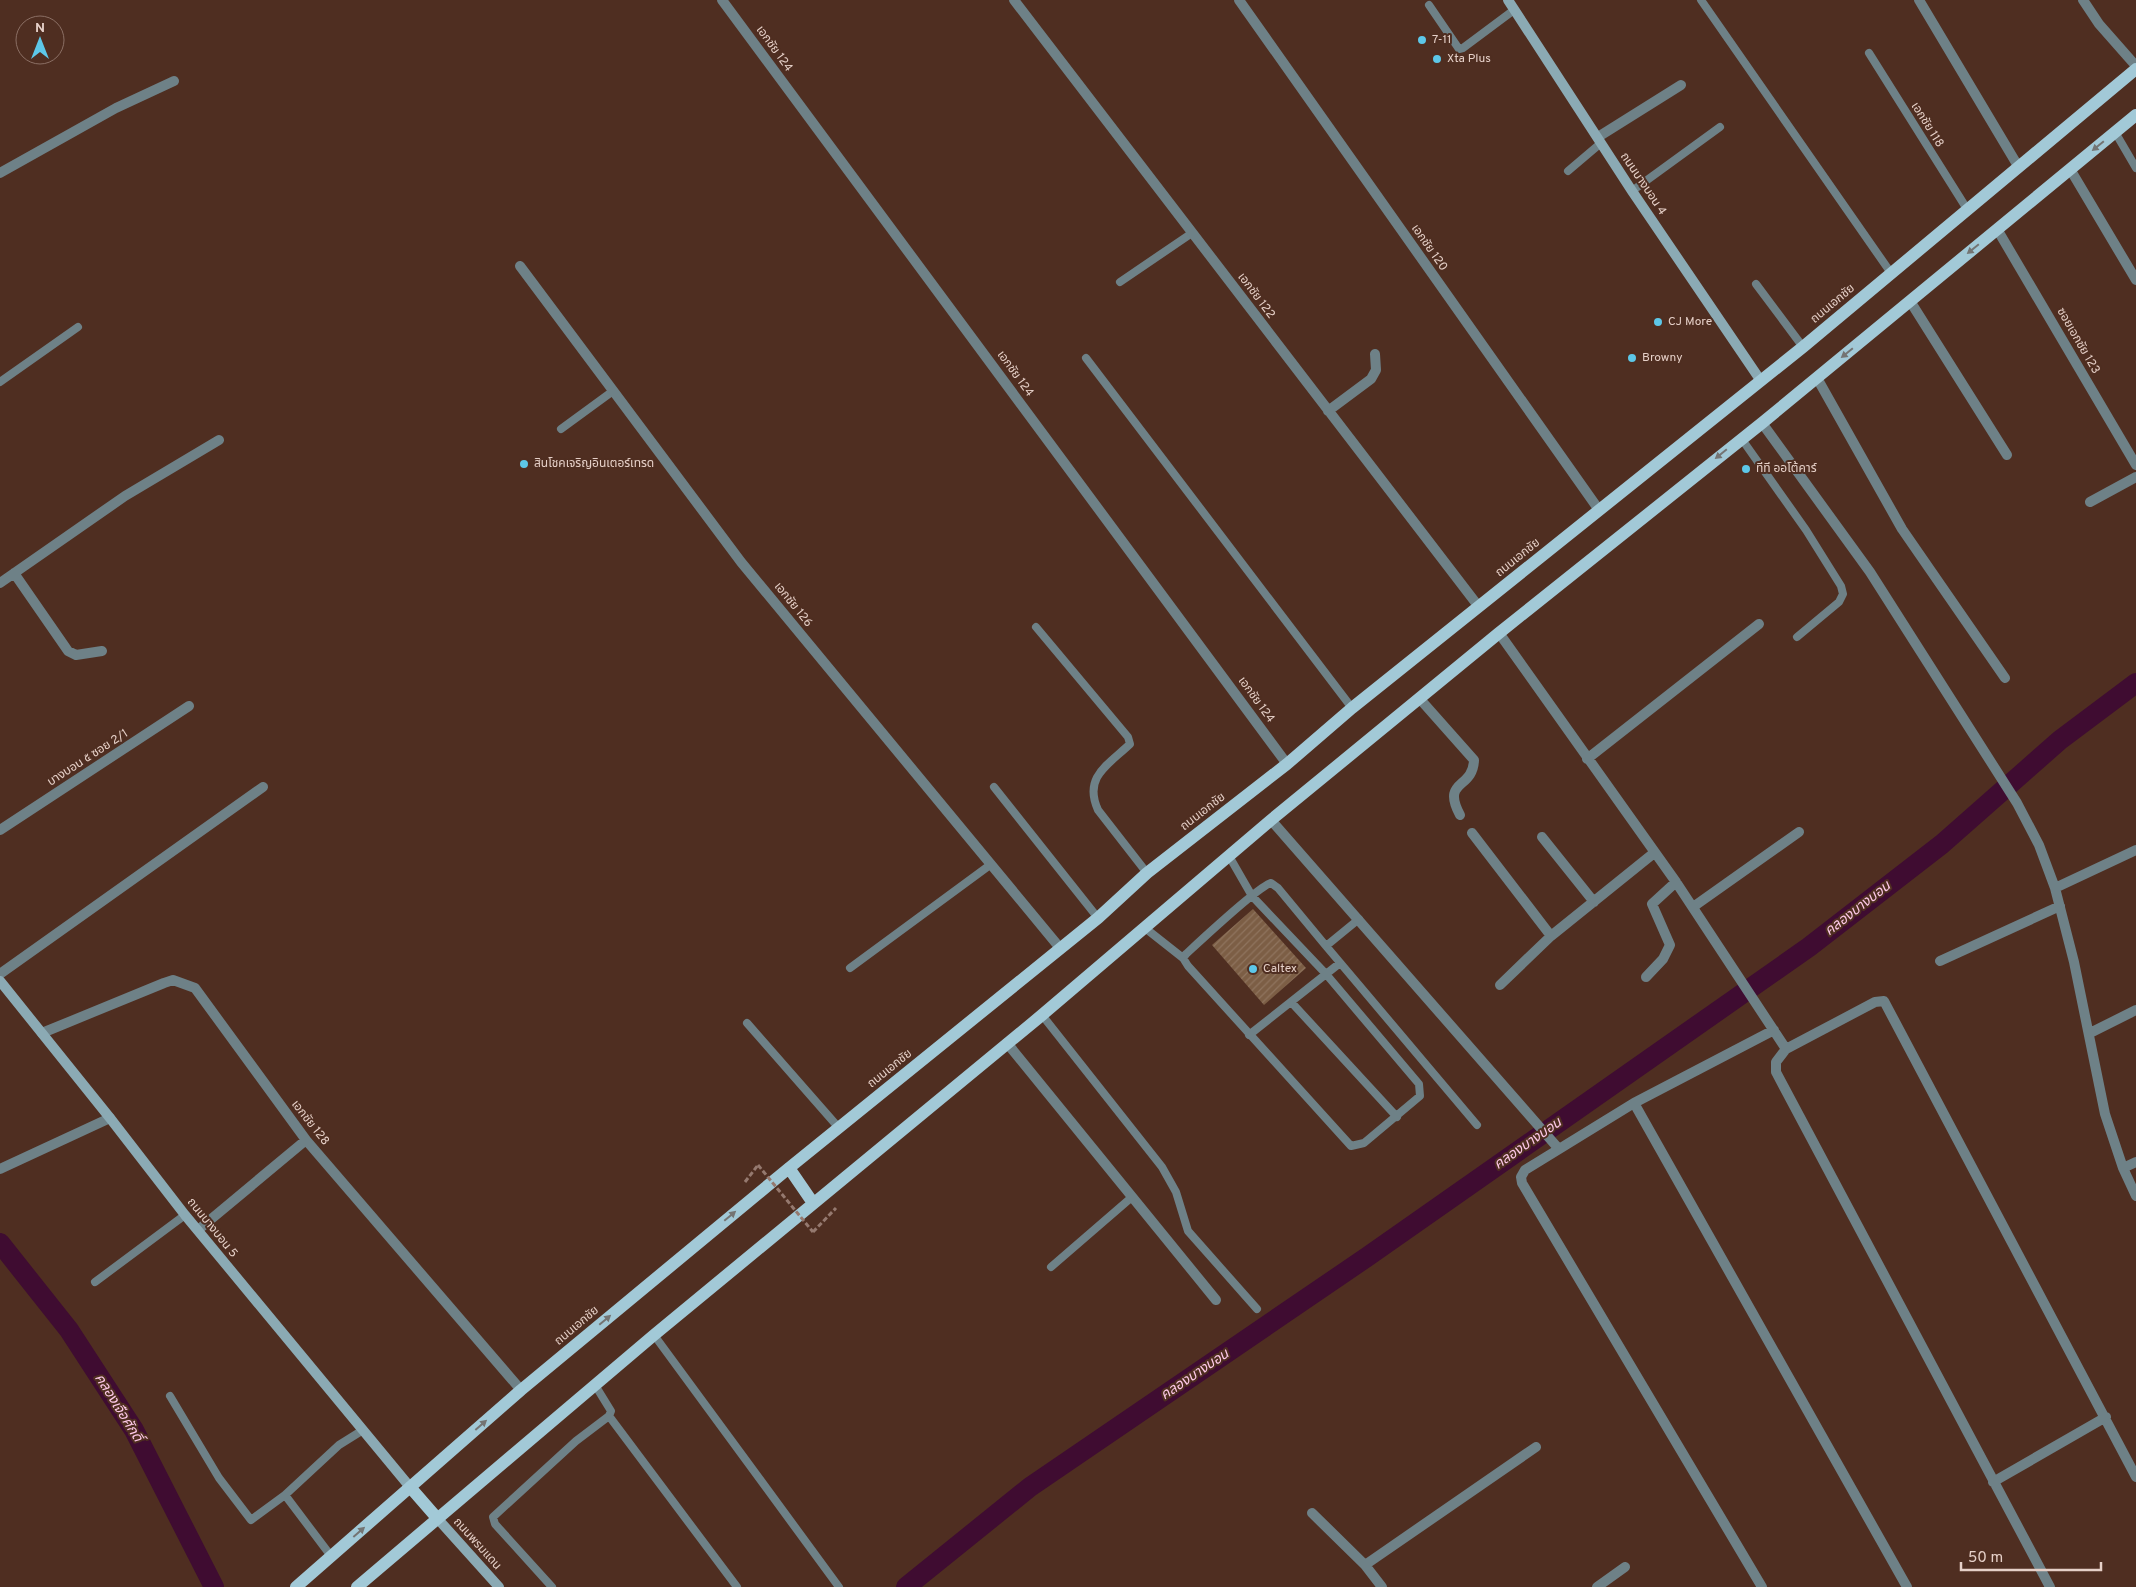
<svg xmlns="http://www.w3.org/2000/svg" width="2136" height="1587" font-family="Overpass,'Noto Sans Thai',sans-serif">
	<style>
		.lines { fill: none; stroke-linecap: round; stroke-linejoin: round }
		.canal { stroke: #3f0c31; stroke-width: 20 }
		.building { fill: url(#building-hatch) }
		.path { stroke: #95796f; stroke-width: 3; stroke-dasharray: 5 2.5; stroke-linecap: butt }
		.lane { stroke: #6e8187; stroke-width: 8 }
		.street { stroke: #6e8187; stroke-width: 10 }
		.secondary { stroke: #8baab4; stroke-width: 10 }
		.primary { stroke: #a2c9d7; stroke-width: 12 }
		.path-bridge { stroke: #95796f; stroke-width: 3; stroke-dasharray: 5 2.5; stroke-linecap: butt }
		.oneway { fill: #747473 }
		.poi-dot { fill: #5dc7e8; stroke: #4f2e21; stroke-width: 2 }
		.labels { text-anchor: middle; dominant-baseline: central; stroke-width: 4; stroke-linejoin: round; paint-order: stroke }
		.poi-label { font-size: 12px; fill: #e6d0c8; stroke: #4f2e21; text-anchor: start }
		.street-label { font-size: 12px; fill: #e6d0c8; stroke: #4f2e21 }
		.water-label { font-size: 14px; font-style: italic; fill: #ffcaea; stroke: #4f2e21 }
	</style>
	<defs>
		<pattern id="building-hatch" width="6" height="6" patternUnits="userSpaceOnUse" patternTransform="scale(1.25)"><rect width="6" height="6" fill="#7c5e45"/><path d="M-1 1l2-2M0 6l6-6M5 7l2-2" fill="none" stroke="#8f745e"/></pattern>
	</defs>
	<rect width="100%" height="100%" fill="#4f2e21"/>
	<g class="lines">
		<path class="canal" d="M0,1243l69,87 65,100 80,157
			M906,1587l124,-100 337,-230 442,-310 133,-103 118,-104 76,-57"/>
	</g>
	<path class="building" d="M1253,909l53,59 -42,37 -52,-60z"/>
	<g class="lines">
		<path class="path" d="M745,1182l13,-17
			M813,1232l23,-24"/>
		<path class="lane" d="M1701,0l190,273
			M1429,5l30,44 4,-1 51,-38
			M1869,53l98,156
			M2115,132l21,36
			M1568,171l33,-28
			M1632,191l88,-64
			M1120,282l72,-49
			M1756,284l47,63
			M1086,358l266,350
			M0,382l78,-55
			M561,429l52,-38
			M1741,438l65,92 35,56 2,8 -4,8 -42,35
			M1036,627l92,110 2,7c-22,21 -47,33 -32,66l49,63
			M994,787l104,131
			M1229,856l23,40 74,78 93,110 1,12 -56,47 -13,3 -163,-180 -5,-8 3,-4c13,-12 73,-68 85,-71l7,5 48,58 33,-27
			M1145,928l38,30
			M1326,946l151,179
			M850,968l140,-103
			M1292,1003l105,114
			M1042,1015l120,152 14,25 12,39 69,78
			M747,1023l92,105
			M1249,1035l91,-72
			M1051,1267l81,-70
			M95,1282l90,-67
			M654,1335l185,252
			M170,1396l49,82 32,42 34,-25 46,61
			M609,1416l128,171
			M285,1495l54,-50 24,-15
			M552,1587l-57,-63 -2,-7 83,-76 33,-25 2,-5 -16,-26"/>
		<path class="street" d="M722,0l565,764
			M1014,0l465,607
			M1239,0l360,510
			M1919,0l99,166
			M2083,0l16,24 37,42
			M1598,137l83,-52
			M2070,169l66,111
			M0,173l116,-65 58,-27
			M1997,229l139,236
			M520,266l221,296 319,386
			M1910,301l97,154
			M1817,378l85,151 103,149
			M1328,411l43,-32 5,-9 -1,-16
			M1762,423l108,149 147,231 22,42 16,43 19,74 31,152 18,54 13,28
			M2090,502l46,-25
			M14,573l54,78 8,4 26,-4
			M0,583l125,-87 94,-56
			M1499,633l177,249 110,167 -10,13v10l274,515
			M1419,698l55,62c-1,30 -33,19 -14,55
			M1587,759l172,-135
			M1271,820l287,328
			M0,830l189,-124
			M1472,833l79,103
			M1542,837l52,65
			M2055,888l81,-38
			M1693,907l106,-75
			M1940,961l120,-55
			M0,974l263,-187
			M1646,977l17,-18 7,-14 -18,-41 24,-22
			M1500,985l51,-49 103,-83
			M42,1033l122,-50 9,-3 22,8 111,152 215,250
			M2090,1033l46,-23
			M1007,1043l209,257
			M1786,1049l89,-47 9,-1 252,476
			M1634,1103l140,-73
			M2123,1168l13,-6
			M0,1169l110,-51
			M198,1230l108,-90
			M1993,1482l113,-65
			M1312,1513l53,52 17,22
			M1365,1565l171,-118
			M1597,1587l28,-20
			M1762,1587l-240,-404 -1,-6 4,-7 109,-67 273,484"/>
		<path class="secondary" d="M1508,0l124,191 129,190
			M0,981l110,137 75,97 225,272
			M437,1518l62,69"/>
		<path class="primary" d="M789,1168l24,35
			M410,1487l27,31
			M296,1587l225,-197 268,-222 309,-250 49,-45 140,-109 65,-56 451,-361 333,-278
			M357,1587l297,-252 388,-320 229,-195 228,-187 263,-210 374,-308"/>
		<path class="path-bridge" d="M758,1165l55,67"/>
	</g>
	<defs><path id="oneway-solid" d="M-6-.8H1V-3.2L6.5 0L1 3.2V.8H-6Z" transform="scale(1.25)"/></defs>
	<g class="oneway">
		<use href="#oneway-solid" transform="translate(2098 146) rotate(141)"/>
		<use href="#oneway-solid" transform="translate(1973 249) rotate(141)"/>
		<use href="#oneway-solid" transform="translate(1847 353) rotate(141)"/>
		<use href="#oneway-solid" transform="translate(1721 454) rotate(141)"/>
		<use href="#oneway-solid" transform="translate(730 1216) rotate(-40)"/>
		<use href="#oneway-solid" transform="translate(605 1320) rotate(-40)"/>
		<use href="#oneway-solid" transform="translate(481 1425) rotate(-41)"/>
		<use href="#oneway-solid" transform="translate(359 1532) rotate(-41)"/>
	</g>
	<g class="poi-dot">
		<circle cx="1422" cy="40" r="5"/>
		<circle cx="1437" cy="59" r="5"/>
		<circle cx="1658" cy="322" r="5"/>
		<circle cx="1632" cy="358" r="5"/>
		<circle cx="524" cy="464" r="5"/>
		<circle cx="1746" cy="469" r="5"/>
		<circle cx="1253" cy="969" r="5"/>
	</g>
	<g class="labels">
		<g class="poi-label">
			<text x="1432" y="40">7-11</text>
			<text x="1447" y="59">Xta Plus</text>
			<text x="1668" y="322">CJ More</text>
			<text x="1642" y="358">Browny</text>
			<text x="534" y="464">สินโชคเจริญอินเตอร์เทรด</text>
			<text x="1756" y="469">ทีที ออโต้คาร์</text>
			<text x="1263" y="969">Caltex</text>
		</g>
		<g class="street-label">
			<text transform="translate(774 49) rotate(54)">เอกชัย 124</text>
			<text transform="translate(1927 125) rotate(58)">เอกชัย 118</text>
			<text transform="translate(1643 184) rotate(56)">ถนนบางบอน 4</text>
			<text transform="translate(1429 248) rotate(55)">เอกชัย 120</text>
			<text transform="translate(1256 296) rotate(53)">เอกชัย 122</text>
			<text transform="translate(1833 304) rotate(-40)">ถนนเอกชัย</text>
			<text transform="translate(2078 341) rotate(60)">ซอยเอกชัย 123</text>
			<text transform="translate(1015 374) rotate(54)">เอกชัย 124</text>
			<text transform="translate(1518 558) rotate(-39)">ถนนเอกชัย</text>
			<text transform="translate(793 605) rotate(51)">เอกชัย 126</text>
			<text transform="translate(1256 700) rotate(54)">เอกชัย 124</text>
			<text transform="translate(88 758) rotate(-33)">บางบอน ๕ ซอย 2/1</text>
			<text transform="translate(1203 812) rotate(-38)">ถนนเอกชัย</text>
			<text transform="translate(890 1069) rotate(-39)">ถนนเอกชัย</text>
			<text transform="translate(310 1123) rotate(52)">เอกชัย 128</text>
			<text transform="translate(212 1228) rotate(51)">ถนนบางบอน 5</text>
			<text transform="translate(577 1326) rotate(-40)">ถนนเอกชัย</text>
			<text transform="translate(477 1544) rotate(48)">ถนนพรมแดน</text>
		</g>
		<g class="water-label">
			<text transform="translate(1858 909) rotate(-38)">คลองบางบอน</text>
			<text transform="translate(1528 1144) rotate(-35)">คลองบางบอน</text>
			<text transform="translate(1195 1375) rotate(-34)">คลองบางบอน</text>
			<text transform="translate(118 1408) rotate(58)">คลองเจือศักดิ์</text>
		</g>
	</g>
	<g transform="translate(40 40)"><circle r="24" fill="#4f2e21" stroke="#8b6f64"/>
	<path d="M0-4L9 19L0 12L-9 19Z" fill="#5dc7e8"/>
	<text y="-8" font-size="14" font-weight="bold" text-anchor="middle" fill="#e6d0c8">N</text>
	</g>
	<path d="M1961 1562v8h140v-8" fill="none" stroke="#e6d0c8" stroke-width="2.5"/>
	<text x="1968" y="1562" font-size="15" fill="#e6d0c8" stroke="#4f2e21" stroke-width="4" paint-order="stroke">50 m</text>
</svg>
